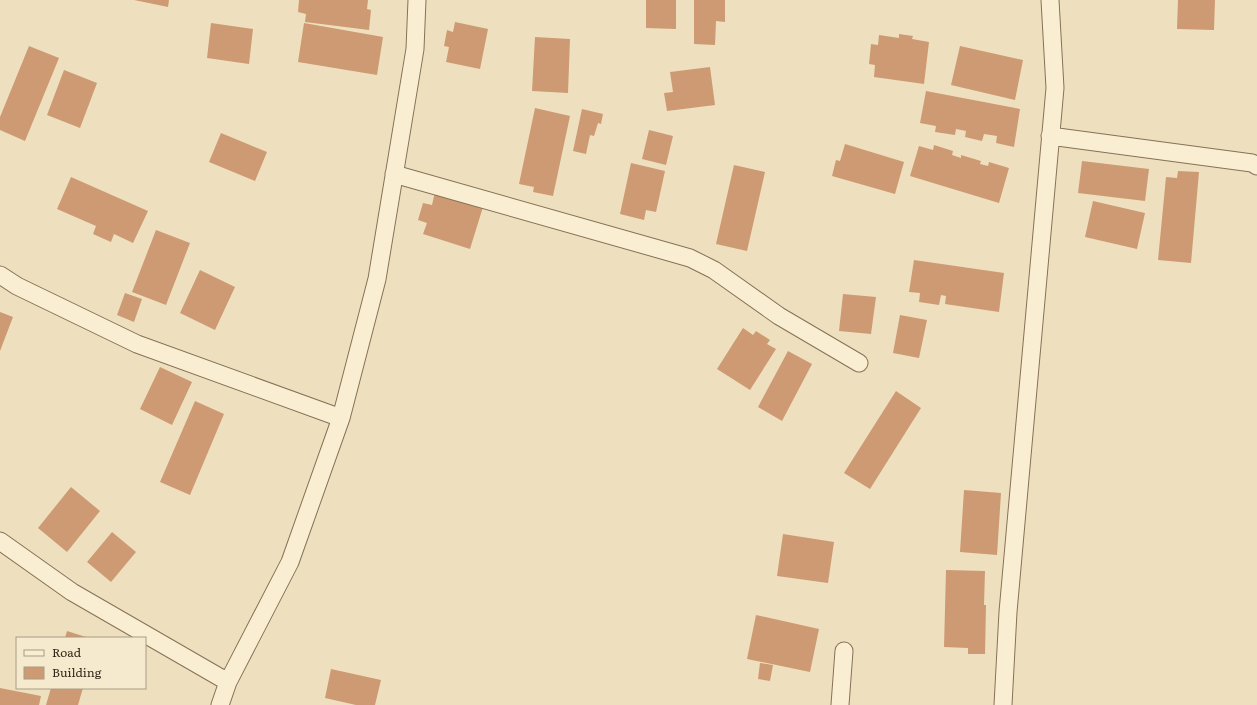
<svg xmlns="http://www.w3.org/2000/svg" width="1257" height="705" font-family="Literata,serif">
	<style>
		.building { fill: #cd9a73 }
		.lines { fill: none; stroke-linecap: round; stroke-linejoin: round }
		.minor-casing { stroke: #867157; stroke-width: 19 }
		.minor { stroke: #f9eed1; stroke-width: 17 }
	</style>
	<rect width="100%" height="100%" fill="#eee0be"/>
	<path class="building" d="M134,0h35l-1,7z
		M299,0h69l-1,9 4,1 -2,20 -64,-8 1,-8 -8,-2z
		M646,0h30v29l-30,-1z
		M694,0h31v22l-9,-1 -1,24 -21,-1z
		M1178,0h37l-1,30 -37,-1z
		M455,22l33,7 -8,40 -34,-7 3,-15 -5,-1 3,-16 6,2z
		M211,23l42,6 -4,35 -42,-6z
		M304,23l79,14 -6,38 -79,-13z
		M899,34l14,2 -1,3 17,3 -5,42 -50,-7 1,-12 -6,-1 2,-20 7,1 1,-10 20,3z
		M535,37l35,2 -2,54 -36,-2z
		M29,46l30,12 -34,83 -25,-11v-13z
		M960,46l63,14 -8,40 -64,-15z
		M710,67l5,38 -48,6 -3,-18 9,-1 -3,-20z
		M64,70l33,13 -17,45 -33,-13z
		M926,91l94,18 -6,38 -18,-4 1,-7 -13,-2 -2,7 -17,-4 1,-6 -10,-2 -1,6 -20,-3 1,-6 -16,-3z
		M535,108l35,8 -17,80 -20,-4 1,-5 -15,-3z
		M582,109l21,5 -2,10 -3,-1 -4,13 -4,-1 -4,19 -13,-3z
		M649,130l24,6 -7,29 -24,-6z
		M221,133l46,19 -12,29 -46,-19z
		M845,144l59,18 -9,32 -63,-18 4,-16 4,1z
		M934,145l19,6 -1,4 9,3v-3l20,6 -1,3 8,2 1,-4 20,6 -10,35 -89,-27 9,-30 14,4z
		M1082,161l67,8 -4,32 -67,-8z
		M631,163l34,8 -9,41 -10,-2 -2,10 -24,-6z
		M734,165l31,7 -18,79 -31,-7z
		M1178,171l21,1 -8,91 -33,-3 8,-83 11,1z
		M71,177l77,34 -15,32 -19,-9 -3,8 -18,-8 3,-8 -39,-17z
		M435,192l48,15 -13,42 -47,-15 4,-11 -9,-3 5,-17 9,2z
		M1093,201l52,12 -8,36 -52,-12z
		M156,230l34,13 -24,62 -34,-13z
		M914,260l90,13 -5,39 -54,-8 1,-8 -5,-1 -2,10 -20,-3 1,-9 -11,-1z
		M200,270l35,17 -20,43 -35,-17z
		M125,293l17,6 -8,23 -17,-7z
		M843,294l33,3 -5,37 -32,-3z
		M0,312l13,5 -13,34z
		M900,315l27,5 -8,38 -26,-5z
		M743,328l10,7 3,-4 14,9 -3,4 9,5 -26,41 -33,-21z
		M788,351l24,13 -30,57 -24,-14z
		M160,367l32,15 -20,43 -32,-16z
		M896,391l25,17 -51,81 -26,-16z
		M195,401l29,13 -34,81 -30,-13z
		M71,487l29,24 -33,41 -29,-24z
		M964,490l37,3 -4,62 -37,-3z
		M112,532l24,20 -25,30 -24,-20z
		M783,534l51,8 -6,41 -51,-7z
		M946,570l39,1 -1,34h2l-1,49h-17v-6l-24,-1z
		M756,615l63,14 -9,43 -63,-13z
		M67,631l22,7h-24z
		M760,663l13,2 -3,16 -12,-2z
		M331,669l50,11 -6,25h-19l-31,-7z
		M0,688l41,8 -2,9h-39z
		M51,688h32l-5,17h-32z"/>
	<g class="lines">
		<g class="minor-casing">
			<path id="minor" d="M1050,136l202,27 5,3
				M394,174l296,84 24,12 65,46 80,47
				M0,275l17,11 120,58 204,74
				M0,541l72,51 156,90
				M220,705l8,-23 62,-120 51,-144 36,-139 38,-230 2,-49
				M840,705l4,-54
				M1003,705l5,-93 47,-524 -5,-88"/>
		</g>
		<use href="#minor" class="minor"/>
	</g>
	<rect x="16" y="637" width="130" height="52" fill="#f5eacd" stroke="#a89c86"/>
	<rect x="24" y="650" width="20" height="6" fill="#f9eed1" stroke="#a89c86"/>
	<text x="52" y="657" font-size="12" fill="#35281b">Road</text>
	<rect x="24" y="667" width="20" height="12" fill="#cd9a73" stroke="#a89c86"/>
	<text x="52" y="677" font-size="12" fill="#35281b">Building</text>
</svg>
